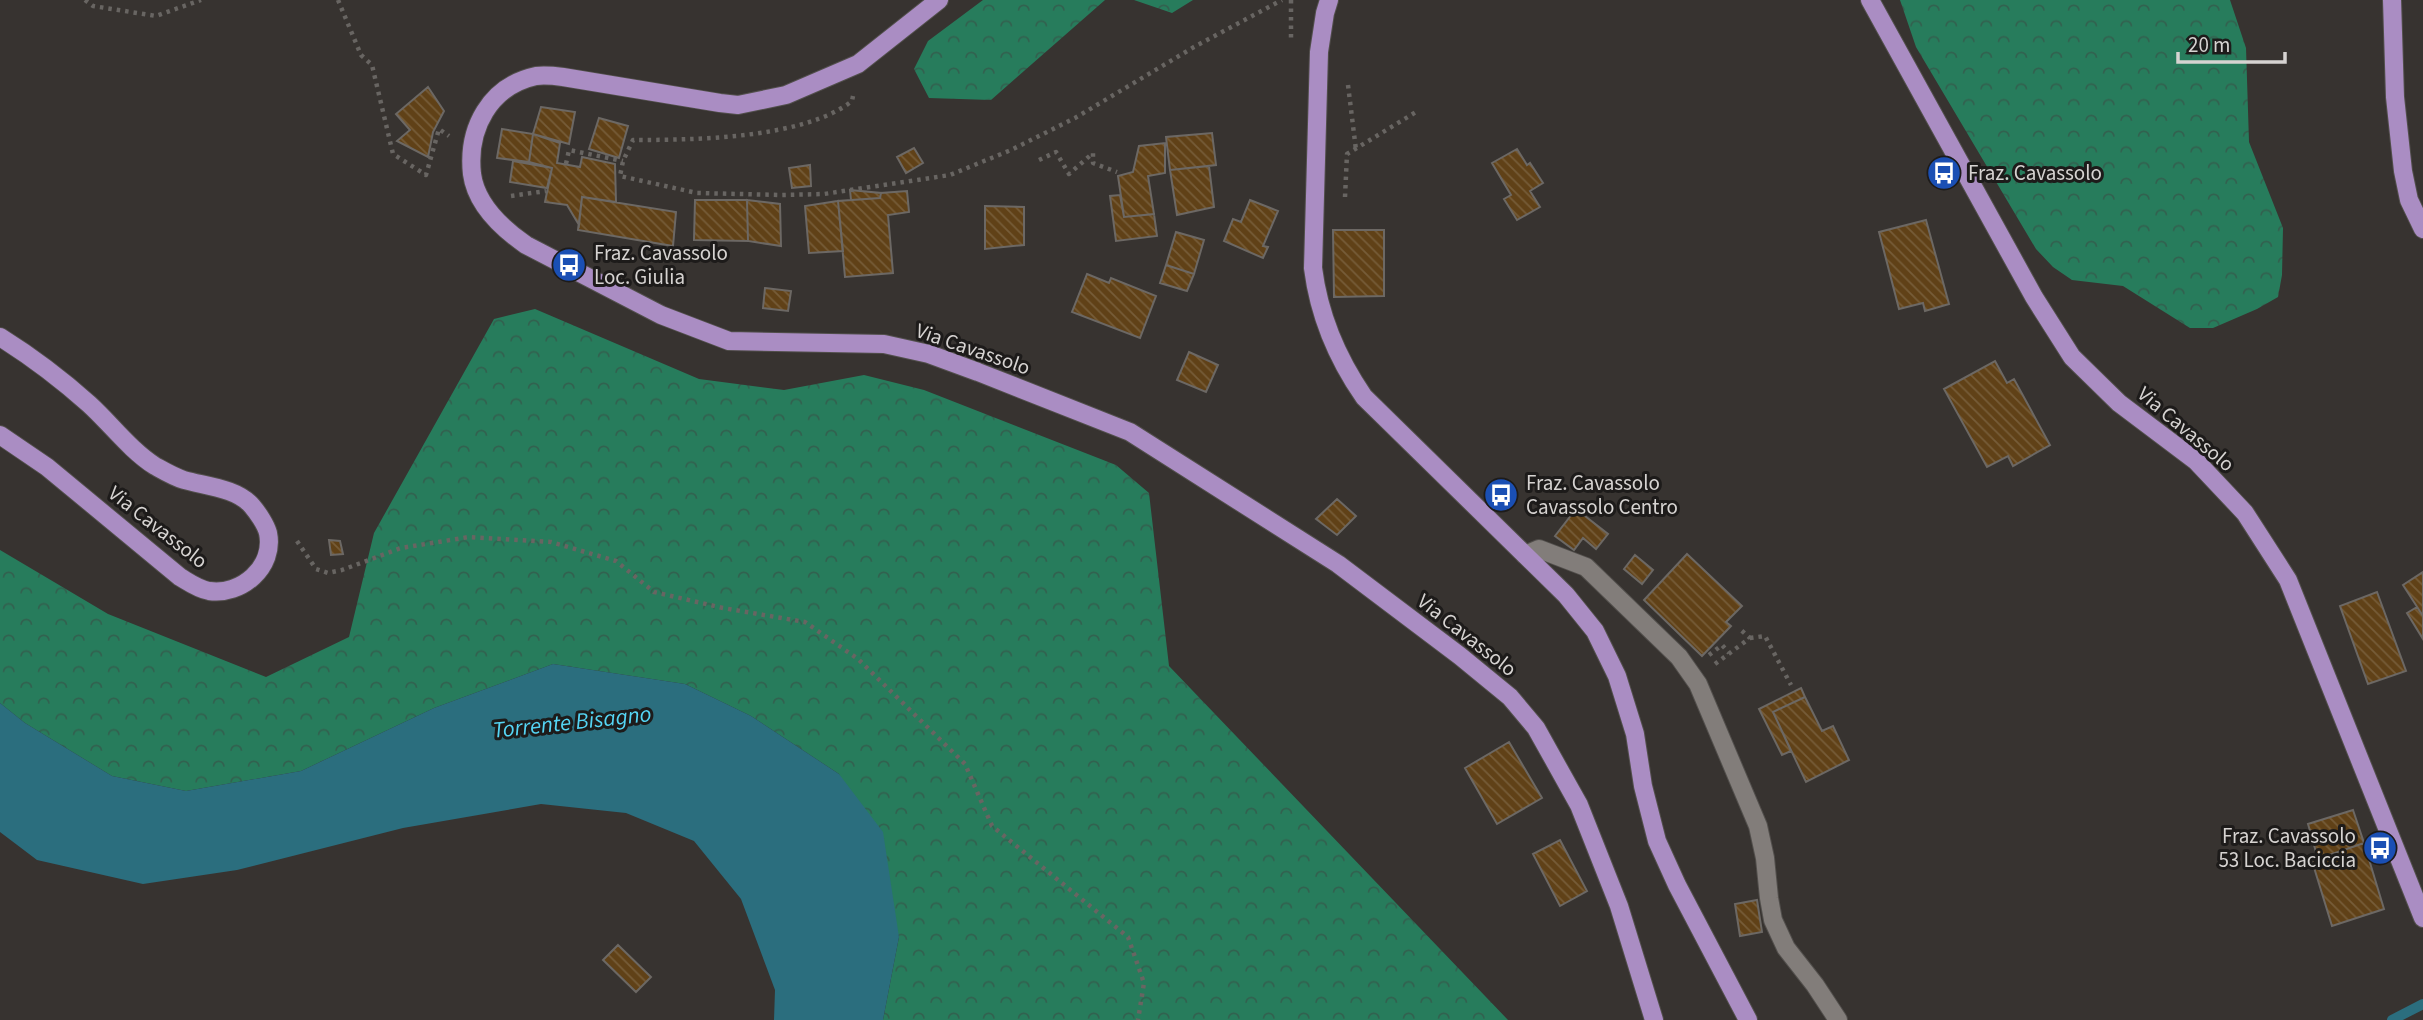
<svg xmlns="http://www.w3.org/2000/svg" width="2423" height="1020" font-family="'Source Sans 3',sans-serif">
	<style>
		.forest { fill: url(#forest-crowns) }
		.water { fill: #2b6e7e }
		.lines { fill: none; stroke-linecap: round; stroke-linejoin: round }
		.stream { stroke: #2b6e7e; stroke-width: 10 }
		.building { fill: url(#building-back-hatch); stroke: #6c6864; stroke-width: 2 }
		.minor-casing { stroke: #524f4c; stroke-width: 20 }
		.major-casing { stroke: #524f4c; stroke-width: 20 }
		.path { stroke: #686562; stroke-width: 4.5; stroke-dasharray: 3.5 5; stroke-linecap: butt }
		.minor { stroke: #827d7a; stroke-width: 18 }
		.major { stroke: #aa8dc3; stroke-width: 18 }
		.labels { text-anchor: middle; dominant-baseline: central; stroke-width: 6; stroke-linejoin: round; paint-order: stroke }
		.poi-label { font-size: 21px; fill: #d6d3d1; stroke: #1d1b1a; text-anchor: start }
		.street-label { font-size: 21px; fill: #d6d3d1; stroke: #1d1b1a }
		.water-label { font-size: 23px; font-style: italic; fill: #55d5f4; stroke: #1d1b1a }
	</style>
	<defs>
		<pattern id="forest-crowns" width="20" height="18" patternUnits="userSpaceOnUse" patternTransform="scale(1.75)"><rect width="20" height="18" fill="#277c5c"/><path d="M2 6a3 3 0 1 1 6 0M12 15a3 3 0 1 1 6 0" fill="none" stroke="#32614f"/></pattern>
		<pattern id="building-back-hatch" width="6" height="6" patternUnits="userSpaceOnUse" patternTransform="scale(1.75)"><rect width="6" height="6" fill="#604117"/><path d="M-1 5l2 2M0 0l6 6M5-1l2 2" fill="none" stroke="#765c38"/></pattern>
	</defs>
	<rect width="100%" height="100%" fill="#373330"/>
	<path class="forest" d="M983,0h122l-114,100 -62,-2 -15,-29 14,-28z
		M1134,0h59l-21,13z
		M1900,0h330l16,48 3,94 34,86 -1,47 -4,22 -21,12 -44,19h-23l-67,-42 -51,-6 -19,-13 -17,-18 -120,-202z
		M535,309l164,70 85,11 80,-15 60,15 192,75 33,28 20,173 339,354h-625l16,-83 -60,-163 -88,-58 -66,-32 -132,-20 -119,44 -133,63 -115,20 -74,-15 -87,-53 -25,-20v-153l108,64 158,63 83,-40 25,-104 120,-214z"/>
	<path class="water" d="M553,664l132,20 66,32 88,58 44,58 16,105 -16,83h-109l1,-30 -34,-91 -47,-58 -68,-28 -85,-9 -138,24 -166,42 -94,14 -106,-24 -37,-28v-129l25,20 87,53 74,15 115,-20 133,-63z"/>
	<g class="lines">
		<path class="stream" d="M2392,1020l31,-16"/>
	</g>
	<path class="building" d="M428,87l16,24 -11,21 -5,25 -31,-16 13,-11 -14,-16z
		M541,107l34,5 -6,32 -36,-10z
		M599,118l29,8 -9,32 -30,-9z
		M502,129l31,5 -4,28 -32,-4z
		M1212,133l4,32 -46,5 -4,-33z
		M533,134l27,9 -3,20 23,4 2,-10 33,7 1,38 -34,-5 -3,28 -12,-20 -22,-3 7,-34 -23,-6z
		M1165,143v30l-17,3 6,38 -30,3 -6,-41 15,-4 6,-26z
		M914,148l9,15 -17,10 -9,-16z
		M1517,149l10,16 3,-2 13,20 -13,8 10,16 -23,13 -13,-21 7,-4 -19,-32z
		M513,161l39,7 -5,20 -37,-6z
		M810,165l1,21 -19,2 -3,-20z
		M1209,166l5,41 -37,8 -7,-45z
		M850,190l31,3 -1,5 -29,2z
		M907,191l2,21 -21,3 5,58 -48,4 -7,-76 42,-3 1,-5z
		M1120,195l4,22 30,-3 3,22 -41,5 -6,-45z
		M582,197l94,15 -3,34 -95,-16z
		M695,200h52l1,41 -54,-1z
		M747,200l33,4 1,42 -33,-5z
		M1250,200l28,11 -15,35 5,1 -5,11 -39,-17 9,-22 8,3z
		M838,201l5,50 -34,2 -4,-47z
		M985,206l39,1v38l-39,4z
		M1926,220l23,84 -24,7 -2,-8 -24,6 -20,-77z
		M1333,230h51v66l-50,1z
		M1176,232l28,8 -10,34 -28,-9z
		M1166,265l28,9 -7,17 -27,-8z
		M1087,274l22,9 2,-5 45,18 -16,42 -68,-26z
		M765,288l26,3 -3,20 -25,-3z
		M1189,352l29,13 -12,27 -29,-12z
		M1995,361l12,22 7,-4 36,66 -37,21 -5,-10 -21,11 -43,-78z
		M1337,499l19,17 -19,19 -21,-16z
		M1576,509l32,25 -12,15 -13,-11 -9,12 -19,-14z
		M329,540l11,1 3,13 -12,1z
		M1687,554l55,52 -16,16 5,4 -29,30 -58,-56z
		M1635,555l18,15 -11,14 -18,-15z
		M2423,572v44l-20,-31z
		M2377,592l29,79 -38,13 -28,-78z
		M2417,607l6,9v23l-16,-26z
		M1801,688l4,9 -32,15 18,39 -9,4 -23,-46z
		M1805,697l17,34 11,-5 16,34 -43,22 -33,-70z
		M1509,742l33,56 -45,26 -32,-56z
		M2353,810l11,33 -46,16 -10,-35z
		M1560,840l27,51 -27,15 -27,-52z
		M2364,843l20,66 -52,17 -20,-65z
		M1757,900l5,32 -22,4 -5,-32z
		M618,945l33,32 -15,15 -33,-32z"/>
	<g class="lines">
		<g class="minor-casing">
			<path id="minor" d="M1525,555l14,-6 47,18 93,90 19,27 60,142 7,32 4,40 4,22 13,28 29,37 23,35"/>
		</g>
		<g class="major-casing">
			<path id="major" d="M939,0l-81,64 -72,31 -48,10 -18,-2 -157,-26c-8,-1 -18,-2 -27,-1 -46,10 -69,52 -64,98 4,30 31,55 54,71l135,70 68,26 155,3 45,10 49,18 152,60 208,132 122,92 50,41 26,31 43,77 40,101 35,114
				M1329,0l-4,13 -6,39 -6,216c6,47 24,90 51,129l202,198 29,36 22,45 18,58 8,52 14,55 20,44 71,135
				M1870,0l164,297 38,60 47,46 77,58 49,52 43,67 135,338
				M2392,0l3,97 8,74 6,29 14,29
				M0,337c32,20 61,42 89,67 22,20 41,46 66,62 9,5 19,11 29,14 21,6 53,8 68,26 6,7 14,19 16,27 7,34 -27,63 -59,58 -11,-2 -19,-8 -29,-14l-133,-110 -47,-32"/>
		</g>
		<path class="path" d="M85,0l8,6 63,10 45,-16
			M338,0l23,55 11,10 21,89 33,21 13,-46 10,7
			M1291,0v38
			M1348,85l8,65
			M853,96l-1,5c-48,38 -160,39 -219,39l-10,21 -3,15 77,17 85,2 42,-1 126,-19 61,-25 64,-32 119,-71 88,-47
			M1039,160l17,-8 13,22 24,-21v10l24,9
			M566,164l3,-14 54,11
			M511,196l35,-5
			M1345,197l2,-43 69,-42
			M297,541l19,28 12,4 14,-3 59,-22 68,-11 82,5 65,19 38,31 69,16 82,14 53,37 107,105 27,62 136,111 16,46 -6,37
			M1750,638l15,-2 26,49
			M1709,655l13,-10 7,8
			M1715,664l35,-26 -9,-8"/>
		<use href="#minor" class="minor"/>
		<use href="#major" class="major"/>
	</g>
	<defs>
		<g id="bus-disc" transform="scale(1.75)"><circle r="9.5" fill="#1a4fb4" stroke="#1d1b1a"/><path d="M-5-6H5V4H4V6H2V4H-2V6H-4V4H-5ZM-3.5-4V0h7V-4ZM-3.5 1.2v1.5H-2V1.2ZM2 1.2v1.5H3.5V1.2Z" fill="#fff"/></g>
	</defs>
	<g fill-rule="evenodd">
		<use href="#bus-disc" x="1944" y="173"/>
		<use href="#bus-disc" x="569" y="265"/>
		<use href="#bus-disc" x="1501" y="495"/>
		<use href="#bus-disc" x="2380" y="848"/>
	</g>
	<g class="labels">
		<g class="poi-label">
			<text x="1968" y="173">Fraz. Cavassolo</text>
			<text x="594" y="253">Fraz. Cavassolo<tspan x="594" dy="24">Loc. Giulia</tspan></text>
			<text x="1526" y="483">Fraz. Cavassolo<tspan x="1526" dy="24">Cavassolo Centro</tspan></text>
			<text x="2356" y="836" text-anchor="end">Fraz. Cavassolo<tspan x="2356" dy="24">53 Loc. Baciccia</tspan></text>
		</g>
		<g class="street-label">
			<text transform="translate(973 349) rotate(19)">Via Cavassolo</text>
			<text transform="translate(2186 429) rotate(40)">Via Cavassolo</text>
			<text transform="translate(158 527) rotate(38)">Via Cavassolo</text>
			<text transform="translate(1467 635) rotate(38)">Via Cavassolo</text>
		</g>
		<g class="water-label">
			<text transform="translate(572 722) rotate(-6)">Torrente Bisagno</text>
		</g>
	</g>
	<path d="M2178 52v10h107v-10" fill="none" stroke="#d6d3d1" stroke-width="3.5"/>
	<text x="2188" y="52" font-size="21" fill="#d6d3d1" stroke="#1d1b1a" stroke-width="5" paint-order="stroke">20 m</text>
</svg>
